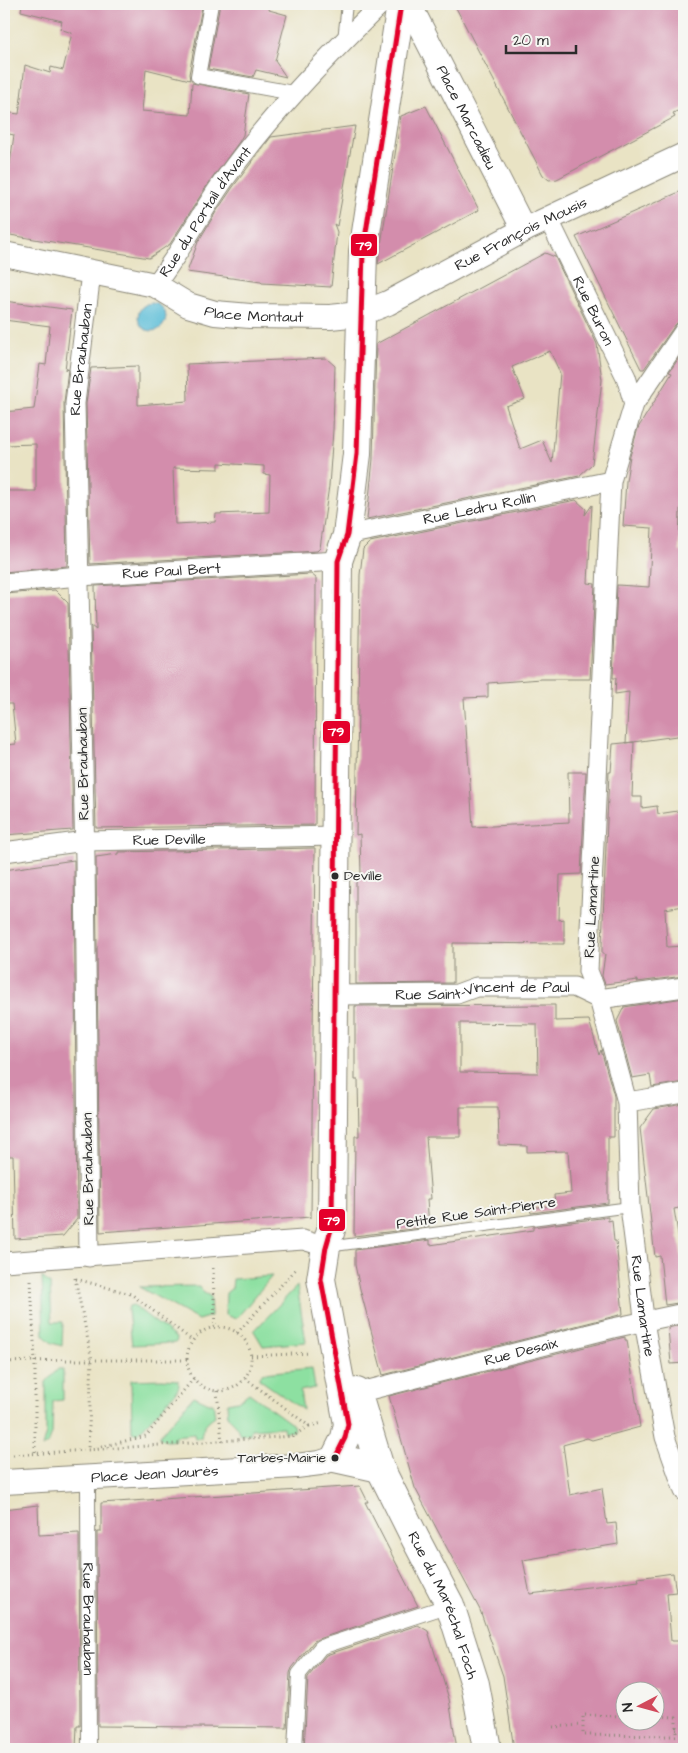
<svg xmlns="http://www.w3.org/2000/svg" width="688" height="1753" font-family="'Architects Daughter',sans-serif">
	<style>
		.green { fill: #8de0a1; stroke: #5c8666 }
		.water { fill: #5abdd8; stroke: #427482 }
		.building { fill: #d38dac; fill-rule: evenodd }
		.lines { fill: none; stroke-linecap: round; stroke-linejoin: round }
		.service-casing { stroke: #8a8778; stroke-width: 12 }
		.pedestrian-casing { stroke: #8a8778; stroke-width: 16 }
		.minor-casing { stroke: #8a8778; stroke-width: 21 }
		.tertiary-casing { stroke: #8a8778; stroke-width: 26 }
		.secondary-casing { stroke: #8a8778; stroke-width: 30 }
		.path { stroke: #8a8778; stroke-width: 3; stroke-dasharray: 1 4; stroke-linecap: butt }
		.service { stroke: #fff; stroke-width: 10 }
		.pedestrian { stroke: #fff; stroke-width: 14 }
		.minor { stroke: #fff; stroke-width: 19 }
		.tertiary { stroke: #fff; stroke-width: 24 }
		.secondary { stroke: #fff; stroke-width: 28 }
		.bus-1-casing { stroke: #f6f6f2; stroke-width: 9 }
		.bus-1 { stroke: #e4002b; stroke-width: 5 }
		.bus-dot { fill: #2b2b2b; stroke: #f6f6f2; stroke-width: 2 }
		.labels { text-anchor: middle; dominant-baseline: central; stroke-width: 4; stroke-linejoin: round; paint-order: stroke }
		.bus-label { font-size: 14px; fill: #2b2b2b; stroke: #f6f6f2; text-anchor: start }
		.street-label { font-size: 15px; fill: #2b2b2b; stroke: #f6f6f2 }
		.line-badge { stroke: #f6f6f2; stroke-width: 2 }
		.badge-label { font-size: 14px; text-anchor: middle; font-weight: bold; fill: #fff }
	</style>
	<rect width="100%" height="100%" fill="#f6f6f2"/>
	<filter id="ink" filterUnits="userSpaceOnUse"><feTurbulence type="fractalNoise" baseFrequency=".02" numOctaves="2"/><feDisplacementMap in="SourceGraphic" scale="10" xChannelSelector="R" yChannelSelector="G"/><feConvolveMatrix kernelMatrix="1 2 1 2 8 2 1 2 1" color-interpolation-filters="sRGB"/></filter>
	<filter id="wash" filterUnits="userSpaceOnUse"><feTurbulence type="fractalNoise" baseFrequency=".0096" numOctaves="4" result="noise"/><feDisplacementMap in="SourceGraphic" scale="20" xChannelSelector="R" yChannelSelector="G"/><feGaussianBlur stdDeviation="1.12" result="paint"/><feColorMatrix in="noise" values="0 0 0 0 0 0 0 0 0 0 0 0 0 0 0 0 0 1.4 0 .05"/><feComposite in="paint" operator="in"/></filter>
	<g filter="url(#wash)">
		<rect width="100%" height="100%" fill="#e9e3c4"/>
		<path class="green" d="M272,1276l-36,43 -11,-4 1,-22 6,-5 1,-9z
			M42,1277l8,7 2,38h11l-1,24 -10,-3 -8,-7z
			M199,1286l5,7 6,3 1,20 -13,4 -59,-33z
			M297,1286l9,56 -43,4 -9,-15z
			M133,1305l43,33 1,3 -2,2 -43,2 -4,-35 1,-4z
			M312,1368l3,20 -15,3 3,19 -44,-31 3,-5 3,-1z
			M58,1369h5v31l-10,1 -1,33 -4,10 -6,3 4,-14v-51z
			M162,1379l16,1 1,6 -3,6 -39,42 -5,-2 -1,-52z
			M249,1393l44,32 1,6 -10,1 -1,-5 -32,2 -1,5 -10,1 -4,-10 -8,-8 -1,-14 11,-2z
			M194,1396l15,7h4l2,13c-9,6 -13,11 -14,22l-6,1 -1,-5 -20,2 1,4c-6,1 -10,2 -15,-2v-3z"/>
		<path class="water" d="M138 317a14 14 0 1 1 28 0a14 14 0 1 1-28 0Z"/>
		<g id="blocks">
			<path class="building" d="M22,4h167l13,3 -13,67 1,6 -44,-11 -4,42 48,4 2,-32 57,11 -6,41 -4,7 -33,45 -36,57 -21,14 -145,-24v-58l4,1 6,-42 -10,-2v-21l15,2 6,-49 25,8 1,-6 12,3 9,-37 -12,-4 2,-8 -41,-10z
				M220,4h50l-1,6 18,5 -12,46 11,16 -30,-7 -3,7 -45,-8z
				M454,4h230v104l-11,5 2,4 -118,62 -8,1 -6,-5z
				M426,106l53,104 -101,54 23,-148z
				M355,126l-18,100 -3,-2 3,8 -6,55 -69,-4 -1,-1 -74,-10 11,-30 18,-30 17,-25 38,-50z
				M684,190v130l-5,1 -4,4 -31,44h-3l-65,-132z
				M545,253l10,4 42,87 5,36 -10,84 -13,12 -212,43 6,-60 3,-115zM550,351l10,22 -8,90 -10,-23 -22,9 -14,-43 19,-7 -13,-32z
				M4,301l68,9 -7,60 3,-1 -4,34 3,163 -63,6v-81h32v-47l-32,1v-33l30,-3 6,-45 6,1 4,-39 -46,-6z
				M684,351v158h-4l-1,42 5,1v183l-58,8 3,-51 -14,2 1,-16h-3l4,-93 32,2 3,-59 -29,-2 3,-45 4,-25 8,-28 34,-55 -3,-1z
				M326,358l9,8 -2,64 -4,56 -9,62 -3,3 -227,13 -4,-160 5,-36 47,-2v39l50,-4 -1,-37zM219,463l45,3v8l6,1 -1,37 -53,2 -1,8 -40,2 -2,-56 46,1z
				M576,500l10,9 -1,6 7,-10 -4,78 7,1 -5,95h-49l-53,4v14l-24,1 9,129 96,-5 -1,-50h18l-5,102 -21,1 -1,45 5,-1v25l-111,-1v40l-97,1v-110l5,1 -1,-41 -4,1 4,-260 3,-26 7,-7z
				M311,574l5,4 -1,247 -219,3 -5,-202 5,4 -1,-44z
				M55,590l13,13 5,227 -69,5v-90l12,-1 -4,-40h-8v-110z
				M634,742l-2,55h10v11l15,-2 1,8 26,-4v96l-19,3 2,38 17,-1v30l-47,6 1,-2 -33,4 -3,-8 3,-22h-3v-10l7,-172h2l2,-28z
				M315,848l-4,369 -211,15 -4,-375 22,-3v-2z
				M74,860l3,359 -14,17 -48,3 -2,-83h-9v-286z
				M684,998v84l-32,5 -2,-12 -18,3 -15,-57 7,-14z
				M555,1005v16l34,-1 10,35 2,-5 13,46v41h-6v66l-77,10 -1,-5 25,-3 -1,-10 17,-2 -3,-42 -41,1v-6l-28,-1 -1,-38h-38v30h-34l5,62h-4l2,28 -75,9 1,-100h4l-1,-56h-3v-74zM460,1023l77,1 1,49 -78,-1z
				M684,1104v103l-10,2 9,56h1v37l-19,3 -5,-49 -5,1 -15,-129 14,-19z
				M608,1217v4l4,-1 2,21h2l7,73 -240,61 -23,-86 -5,-24v-15l75,-10v5l103,-15v-3z
				M684,1324v39l-13,1 -3,-36z
				M625,1337v3h2l13,87 -48,13 -5,-2 -24,7 7,50 32,-7 5,36 9,-1 2,21 -95,16 7,34 109,-13 -1,-3 35,-5 3,19 -9,1 4,48h13v108h-170l-11,-73 -23,-66 -65,-122 -26,-92zM626,1690h30v30h-30z
				M360,1486l8,16h-3l53,104 -100,33 -4,2 -22,27 -2,5 -3,55 -189,-2 -1,-194h4v-29z
				M38,1505l1,30 40,-2 1,193h-3l-1,23h-72v-240z
				M418,1625l10,6 21,68 8,50h-153l4,-72 18,-22z"/>
		</g>
	</g>
	<g filter="url(#ink)">
		<use href="#blocks" fill-opacity="0" stroke="#8a8778" stroke-width="1"/>
		<g class="lines">
			<g class="service-casing">
				<path id="service" d="M343,40l4,-36
					M327,1247l303,-40"/>
			</g>
			<g class="pedestrian-casing">
				<g id="pedestrian">
					<path d="M211,4l-13,72 95,17"/>
					<path id="s1" d="M88,1489l1,260"/>
					<path d="M295,1749l4,-75 22,-27 129,-42"/>
				</g>
			</g>
			<g class="minor-casing">
				<g id="minor">
					<path id="s2" d="M549,220l77,157 8,27"/>
					<path id="s3" d="M155,285c26,-33 45,-71 69,-105 46,-64 101,-121 157,-176"/>
					<path id="s4" d="M684,331l-50,73 -23,77 -23,490 11,28 28,103 3,105 16,126 19,104 19,54"/>
					<path id="s5" d="M347,535l264,-54"/>
					<path id="s6" d="M4,583l75,-7 259,-15"/>
					<path id="s7" d="M4,852l81,-11 250,-5"/>
					<path id="s8" d="M335,995l122,-1 19,-7h98l25,12 85,-12"/>
					<path d="M627,1102l57,-9"/>
					<path id="s9" d="M89,1257l-4,-398 -10,-456 16,-130"/>
					<path d="M4,1262l299,-22 23,7"/>
					<path id="s10" d="M357,1393l256,-65 71,-15"/>
				</g>
			</g>
			<g class="tertiary-casing">
				<g id="tertiary">
					<path id="s11" d="M407,4l7,10 110,216"/>
					<path id="s12" d="M4,254l151,31 33,20 27,8 35,3 80,1 30,-3 28,-11 136,-73 160,-75"/>
					<path id="s13" d="M4,1482l292,-16 24,-3 15,-5"/>
				</g>
			</g>
			<g class="secondary-casing">
				<g id="secondary">
					<path id="s14" d="M357,1392l23,76 35,70 35,67 25,79 12,65"/>
					<path d="M380,1468l-45,-10 10,-20 3,-14 -27,-145 5,-32 6,-21 6,-665 9,-26 10,-81 6,-202 38,-248"/>
				</g>
			</g>
			<path class="path" d="M213,1268l2,59
				M75,1278l17,82 -4,90
				M76,1279l55,15 62,47
				M31,1281l4,80v93
				M187 1359a32 32 0 1 1 64 0a32 32 0 1 1-64 0Z
				M237,1333l59,-64
				M251,1356l59,-3
				M6,1362l57,-2h124
				M245,1378l64,48 14,-3
				M217,1391l5,51
				M293,1438v-2l16,-10
				M96,1448l50,-12 48,-58
				M13,1455l280,-19
				M626,1716l-43,-1v20l93,1v-19l-20,-1
				M553,1727l29,-2
				M676,1729h8"/>
			<use href="#service" class="service"/>
			<use href="#pedestrian" class="pedestrian"/>
			<use href="#minor" class="minor"/>
			<use href="#tertiary" class="tertiary"/>
			<use href="#secondary" class="secondary"/>
			<g class="bus-1-casing">
				<path id="bus-1" d="M335,1458l10,-20 3,-14 -27,-145 5,-32 6,-21 6,-665 9,-26 10,-81 6,-202 38,-248"/>
			</g>
			<use href="#bus-1" class="bus-1"/>
		</g>
	</g>
	<g class="bus-dot">
		<circle cx="335" cy="876" r="4.5"/>
		<circle cx="335" cy="1458" r="4.5"/>
	</g>
	<g class="labels">
		<g class="bus-label">
			<text x="344" y="876">Deville</text>
			<text x="326" y="1458" text-anchor="end">Tarbes-Mairie</text>
		</g>
		<g class="street-label">
			<text stroke="none"><textPath href="#s11" startOffset="128">Place Marcadieu</textPath></text>
			<text stroke="none"><textPath href="#s3" startOffset="89">Rue du Portail d'Avant</textPath></text>
			<text stroke="none"><textPath href="#s12" startOffset="546">Rue François Mousis</textPath></text>
			<text stroke="none"><textPath href="#s2" startOffset="101">Rue Buron</textPath></text>
			<text stroke="none"><textPath href="#s12" startOffset="260">Place Montaut</textPath></text>
			<text stroke="none"><textPath href="#s9" startOffset="898">Rue Brauhauban</textPath></text>
			<text stroke="none"><textPath href="#s5" startOffset="135">Rue Ledru Rollin</textPath></text>
			<text stroke="none"><textPath href="#s6" startOffset="168">Rue Paul Bert</textPath></text>
			<text transform="translate(83 764) rotate(-91)">Rue Brauhauban</text>
			<text stroke="none"><textPath href="#s7" startOffset="166">Rue Deville</textPath></text>
			<text transform="translate(592 907) rotate(-87)">Rue Lamartine</text>
			<text stroke="none"><textPath href="#s8" startOffset="148">Rue Saint-Vincent de Paul</textPath></text>
			<text transform="translate(88 1169) rotate(-91)">Rue Brauhauban</text>
			<text transform="translate(476 1213) rotate(-8)">Petite Rue Saint-Pierre</text>
			<text stroke="none"><textPath href="#s4" startOffset="1001">Rue Lamartine</textPath></text>
			<text stroke="none"><textPath href="#s10" startOffset="169">Rue Desaix</textPath></text>
			<text stroke="none"><textPath href="#s13" startOffset="151">Place Jean Jaurès</textPath></text>
			<text stroke="none"><textPath href="#s14" startOffset="231">Rue du Maréchal Foch</textPath></text>
			<text stroke="none"><textPath href="#s1" startOffset="130">Rue Brauhauban</textPath></text>
		</g>
	</g>
	<g class="line-badge">
		<rect x="350" y="233" width="28" height="24" rx="5" fill="#e4002b"/>
		<rect x="322" y="720" width="29" height="24" rx="5" fill="#e4002b"/>
		<rect x="318" y="1208" width="28" height="24" rx="5" fill="#e4002b"/>
	</g>
	<g class="badge-label">
		<text x="364" y="250">79</text>
		<text x="336" y="736">79</text>
		<text x="332" y="1225">79</text>
	</g>
	<rect width="688" height="1753" fill="none" stroke="#f6f6f2" stroke-width="20"/>
	<g transform="translate(640 1706) rotate(264)"><circle r="24" fill="#f6f6f2" stroke="#a5a5a2"/>
	<path d="M0-4L9 19L0 12L-9 19Z" fill="#d1495b"/>
	<text y="-8" font-size="14" font-weight="bold" text-anchor="middle" fill="#2b2b2b">N</text>
	</g>
	<path d="M506 45v8h70v-8" fill="none" stroke="#2b2b2b" stroke-width="2.5"/>
	<text x="513" y="45" font-size="15" fill="#2b2b2b" stroke="#f6f6f2" stroke-width="4" paint-order="stroke">20 m</text>
</svg>
